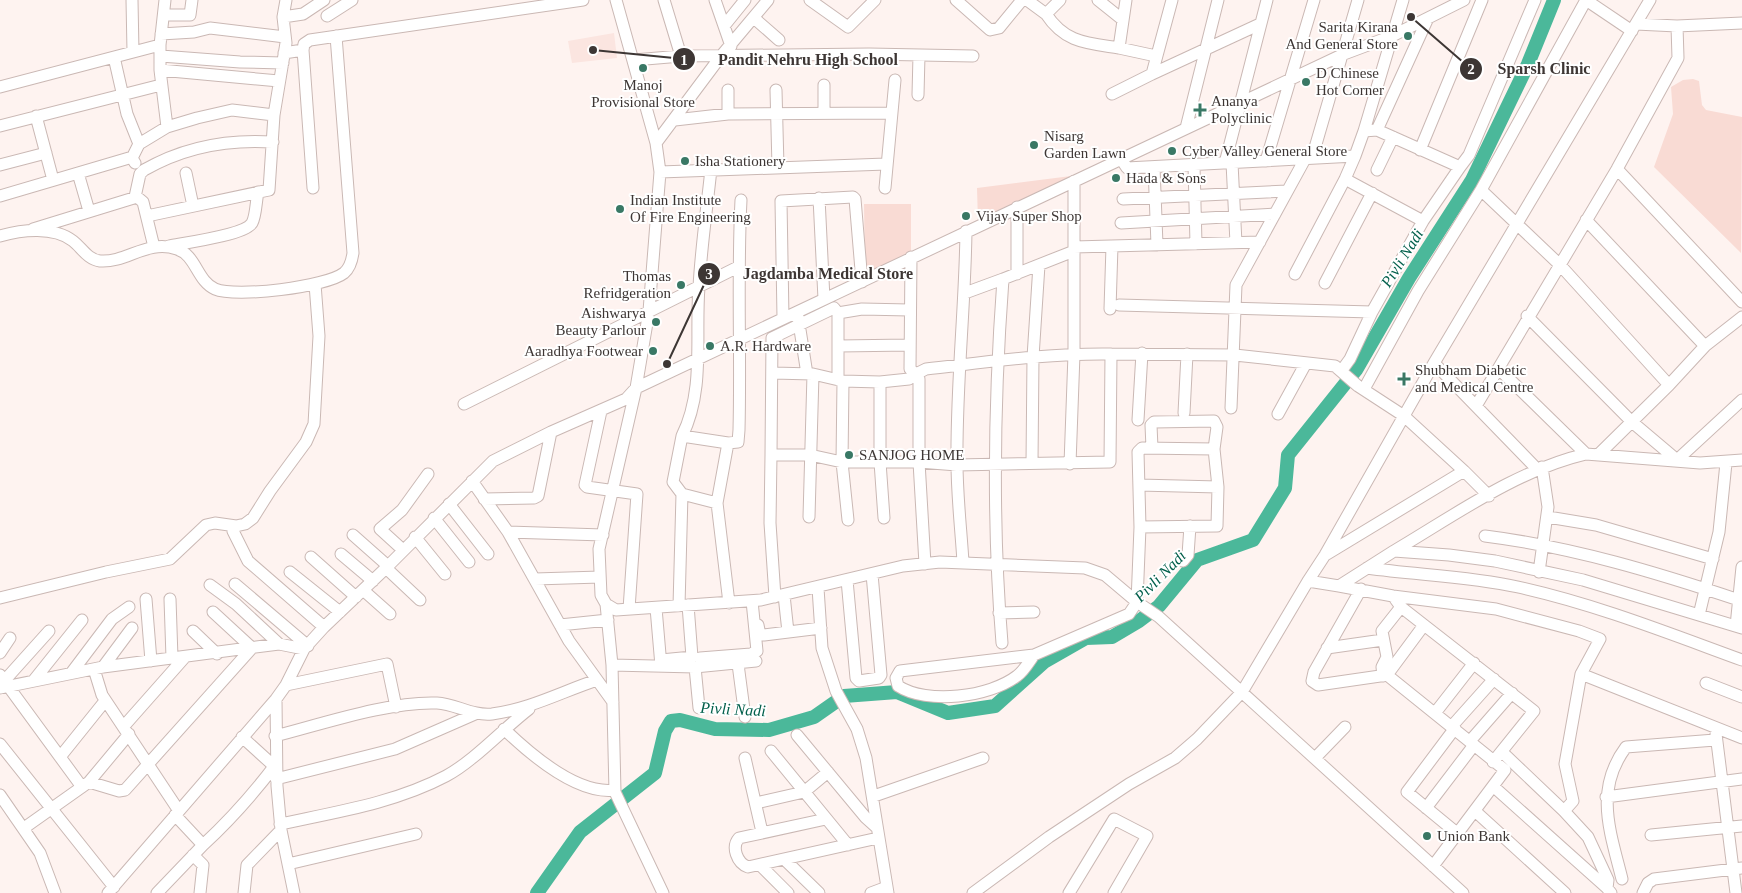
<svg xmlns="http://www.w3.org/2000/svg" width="1742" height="893" font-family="Georgia,serif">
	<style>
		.built { fill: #fbe5e0 }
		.green { fill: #f9dbd4 }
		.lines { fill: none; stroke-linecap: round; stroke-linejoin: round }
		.river { stroke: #4bb89a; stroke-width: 14 }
		.minor-casing { stroke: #cab8b4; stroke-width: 13 }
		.minor { stroke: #fff; stroke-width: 11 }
		.poi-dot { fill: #397865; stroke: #fff; stroke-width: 2 }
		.labels { text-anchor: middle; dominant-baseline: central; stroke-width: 4; stroke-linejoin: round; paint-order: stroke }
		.poi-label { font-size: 15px; fill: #3d3634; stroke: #fff; text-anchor: start }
		.water-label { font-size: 16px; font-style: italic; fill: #03604c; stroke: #fff }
		.leader { fill: none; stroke: #3d3634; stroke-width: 2 }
		.callout-dot { fill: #3d3634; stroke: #fff; stroke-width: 2 }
		.mark-label { font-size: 15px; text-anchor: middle; font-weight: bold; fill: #fff }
		.callout-label { font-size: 16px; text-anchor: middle; font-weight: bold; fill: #3d3634; stroke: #fff; stroke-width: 4; stroke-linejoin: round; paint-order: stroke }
	</style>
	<rect width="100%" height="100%" fill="#fef3f0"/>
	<path class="built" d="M614,33l3,25 -45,5 -4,-22z"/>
	<path class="green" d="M1693,79l6,2 3,24 4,5 36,7 -1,136 -87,-86 19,-53 -2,-27 12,-7z
		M1079,175l-101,47 -1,-34z
		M864,204h47v49l-46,23z"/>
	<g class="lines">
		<path class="river" d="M537,893l43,-61 75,-59 10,-42 6,-10 9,-1 35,9 54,1 45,-13 30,-21 53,-4 51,21 47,-7 49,-44 42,-24 26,-1 27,-16 20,-15 38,-46 56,-20 32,-52 3,-33 68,-85 53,-92 63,-98 56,-116 26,-64"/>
		<g class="minor-casing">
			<path id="minor" d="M132,0l1,52
				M165,0l-5,45v25l7,57
				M616,0l40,143 4,29 -11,139 -13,77 -37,161 2,46 5,9 10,6 145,-10 142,-34 37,-4 145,6 20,7 32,27 22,15 304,276
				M664,0l17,56
				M715,0l16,46
				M810,0l38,27 27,-27
				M956,0l34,30 9,-2 23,-28
				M1027,0l19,14 14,-14
				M1098,0l25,20
				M1126,0l-7,48 37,8
				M1586,0l46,31
				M1046,14c19,29 41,29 73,34
				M164,15h26l2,-15
				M327,16l25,-16
				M283,17l20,-3 21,-14
				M754,18l25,22
				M1428,18l-51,112 83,37 9,-12 66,-155
				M1636,24l41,2 65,-3
				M724,26l21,-26
				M161,34l33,-2 16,-4 75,9
				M303,50l10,138
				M284,53l19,-3 1,-6 6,-4 273,-40
				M161,56l79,6 43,1
				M114,57l13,57 12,30
				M634,60l47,-4 188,-2 104,2
				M160,70l119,11
				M1152,74l108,-50
				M824,85v28
				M0,87l160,-42
				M728,90v24
				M776,90l2,77
				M1112,94l40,-20 20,-74
				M918,95l1,-40
				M36,116l17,64
				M675,120l53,-6 163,-1
				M0,126l161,-41
				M1186,128l32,-128
				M1364,131l39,-131
				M656,143l65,-87 47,-56
				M1420,150l62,-150
				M132,158l7,-14 28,-17 30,-9 35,-8 42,5
				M1312,158l46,-158
				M1121,159l6,9 228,-12 9,-25 13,-1
				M1266,161l48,-161
				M1225,163l42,-163
				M1232,163l4,80
				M0,165l46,-12
				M1194,165l2,79
				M1154,167l3,78
				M1617,169l125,133
				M1377,170l16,-33
				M660,172l226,-8
				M78,173l11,38
				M186,173l7,33
				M1345,179l78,42
				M885,188l10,-108
				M1481,190l79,75 109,120
				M0,196l129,-38h3l3,5
				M135,197l5,-23 4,-4c40,-23 84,-31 129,-28
				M819,198l5,101
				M1123,199l164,-8
				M147,216l122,-26 5,-75 12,-72 -3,-26 3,-17
				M1586,220l119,126
				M1121,223l154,-9
				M33,229l104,-32 6,5 11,45
				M0,236c21,-6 54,-10 73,5 9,7 14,18 27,20 27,2 47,-22 77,-12 19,6 20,32 38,40 21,9 111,-2 129,-16 6,-5 8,-13 9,-20l-17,-217
				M169,246c15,-3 76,-11 83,-23 4,-7 4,-22 6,-31
				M1074,247l186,-5
				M1017,274v-67
				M1295,274l50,-95 10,-23
				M1003,279l71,-28
				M1325,283l47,-90
				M315,284l4,52 -5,88 -8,18 -36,49 -17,27 -8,6 -9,2 -3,5 15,30 76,66
				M965,293l38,-14c-9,121 -11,243 -1,364
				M1119,305l253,7
				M1110,309l2,-63
				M909,310l-47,-1 -24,4 -4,-5 -62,30 -1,117h39l32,7h77l38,3 153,-3 1,-108c-62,-1 -123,8 -185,15l-10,5 -6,-5 1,-112
				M1527,316l105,106 45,38 65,-60
				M798,317l9,57
				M783,318l-2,-117 72,-4 2,2 7,83
				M839,346l70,-1
				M1111,354l124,1 100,11 23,20 46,30 60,55 -137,83
				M1434,363l103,106
				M1499,369l87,85
				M1342,370l8,-11 22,-47 51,-91 37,-54
				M773,373l40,1 30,7 37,1 29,-3 7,-5 3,5v83l6,102
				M838,380v-67
				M843,381l-1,81 6,58
				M880,382v80l4,56
				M1364,389l54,-98 63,-101 105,-190
				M464,404l274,-137
				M1476,406l141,-237 61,-111 -1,-32
				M1231,408l5,-123 69,-126
				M601,411l-16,74 2,2 50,7 -8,115
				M1184,413l3,-59
				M1278,414l28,-51
				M1138,420l4,-67
				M682,436c23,-46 13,-99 17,-149 2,-39 8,-79 12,-118
				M1152,448l-1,-23 3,-3 60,-1 3,6 -3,22
				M771,455l-1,68 5,74
				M1598,455l71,-70 36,-39 37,-29
				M1032,463l1,-106 6,-92
				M1070,464l4,-110v-173
				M1464,471l25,25
				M472,481l36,51 95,3
				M1139,485l79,2
				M682,494l35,9
				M484,499l50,-1 4,-2 13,-64
				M449,504l39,50
				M809,517l4,-143
				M1548,517l48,8 117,34
				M434,518l35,44
				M508,532l61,109 44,61
				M353,535l35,31
				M1485,536c88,11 173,37 257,65
				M415,537l30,37
				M403,550l-23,-21 22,-19 26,-36
				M1394,551c61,-36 123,-81 192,-97l114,9 42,-3
				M341,554l32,27
				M311,557l45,40
				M1183,561l5,-6 2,-29
				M963,562c-2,-33 -6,-66 -6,-99 -1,-77 8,-154 9,-232
				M386,568l34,32
				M1367,568c50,7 101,8 151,19 77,17 150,46 224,73
				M290,572l50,40
				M1539,572l9,-65 -6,-40
				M535,579l65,-2
				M847,580l9,98 3,3 20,-3 2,-3 -9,-101
				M1308,581l31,5 55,-35 55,4 46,6 88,19 159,48
				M235,584l73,62
				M210,585l26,19 43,40
				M1339,586l54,10 103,13 83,22 21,8 -19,35 161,64
				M818,588l4,60 14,43 21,38 9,29 22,135
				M1361,589l-47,83 -2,9 6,4 69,-10
				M363,590l27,24
				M784,595l4,37
				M1393,596l8,11 23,18 -37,50 118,95 -72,96
				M0,598l106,-26 64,-13 36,-34 9,-2 21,3
				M146,599l5,62
				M170,599l2,59
				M729,603l-12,-100 11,-60 10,-1 1,-12c2,-77 -2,-154 2,-230
				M606,604l6,61 83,2 61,-6
				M679,606l3,-112 -9,-12 9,-46 46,7
				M656,608l5,58
				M999,613l35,-1
				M1699,615l20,-83 7,-69
				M560,625l48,-5
				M758,625l2,10h4l57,-7
				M1424,625l110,86 -41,51
				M1736,626l6,-59
				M193,631l24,23
				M1327,648l56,-8
				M0,653l10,-15
				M1034,655c-5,7 -10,16 -17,21 -27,21 -90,29 -119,10l-2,-8 4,-7 134,-16 95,-41 8,-12 3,-75 -2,-75 4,-4 72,1 4,38 -1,39 -77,1
				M700,658l51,-4 6,-3 -5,-50
				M661,660l31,-3 -4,-52
				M738,664l7,53
				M612,665l3,127 48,101
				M103,667l29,-39
				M695,667l4,41
				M94,669l8,26 77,116
				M72,672l40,-53 17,-12
				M0,675l82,112
				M1383,676l-1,-9 5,-10 -5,-26 19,-24
				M5,680l44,-49
				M34,680l48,-60
				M1706,683l36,14
				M286,685l101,-21 9,43
				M0,688l103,-21 176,-23 25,5 20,-22 62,-59 107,-107 58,-29 75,-33 10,-11 708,-334 48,-18 72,-36
				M1435,713l39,-50
				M124,726l61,-69
				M1452,726l42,-47
				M1455,728l-48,64 51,42
				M504,729c26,25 73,66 111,61
				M1716,734l20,159
				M797,735l69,83 10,9
				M275,736c47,-12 115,-35 162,-33 19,1 35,13 55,11 38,-5 69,-22 105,-34
				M242,737l32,29
				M1470,741l42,-48
				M0,744l114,143
				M771,751l77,94
				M1502,752l62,59 24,26 20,43 -1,8 4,5
				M60,757l45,-56
				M745,758l17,74
				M1315,758l30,-31
				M276,779l119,-30 80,-35
				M89,782l40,-48
				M1494,787l113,101
				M0,795l40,58 15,40
				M874,796l109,-38
				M1606,797l136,-18
				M756,803l48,-11 24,-20
				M1426,808l48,-63
				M1475,811l90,82
				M1564,811l9,-10 -8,-37 16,-90
				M175,815l28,30c27,-25 51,-52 73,-81
				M826,819l-87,19c-8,9 -2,25 9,29l130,-29
				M280,824c56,-12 115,-21 166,-48 28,-15 57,-47 83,-67
				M24,828l65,-46 30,9 6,-1 127,-142 -39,-36
				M281,830l13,63
				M1651,835l91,-9
				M193,855l10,10 -3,28
				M784,859l35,34
				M288,864l128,-30
				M760,865l28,28
				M1622,879c-12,-48 -28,-89 4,-132l89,-7
				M108,893l168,-194
				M157,893l46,-48
				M244,893l3,-28 34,-35 -4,-44 -1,-87 10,-14 18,-36
				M871,893l16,-6
				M973,893l76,-56 80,-53 46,-26 22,-19 45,-47 66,-111 17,-26 109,-192 216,-363
				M1069,893l45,-74 33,17 -33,57
				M1643,893l5,-10 6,-4 88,-11"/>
		</g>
		<use href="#minor" class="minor"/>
	</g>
	<g class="poi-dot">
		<circle cx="1408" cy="36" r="5"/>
		<circle cx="643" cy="68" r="5"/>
		<circle cx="1306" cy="82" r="5"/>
		<path d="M1197.5 102.5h5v5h5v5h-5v5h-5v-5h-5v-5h5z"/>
		<circle cx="1034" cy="145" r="5"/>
		<circle cx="1172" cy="151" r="5"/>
		<circle cx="685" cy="161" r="5"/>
		<circle cx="1116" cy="178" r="5"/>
		<circle cx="620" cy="209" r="5"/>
		<circle cx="966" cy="216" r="5"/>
		<circle cx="681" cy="285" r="5"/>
		<circle cx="656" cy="322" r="5"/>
		<circle cx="710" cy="346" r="5"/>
		<circle cx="653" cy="351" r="5"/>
		<path d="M1401.5 371.5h5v5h5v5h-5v5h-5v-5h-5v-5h5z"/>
		<circle cx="849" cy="455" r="5"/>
		<circle cx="1427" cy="836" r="5"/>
	</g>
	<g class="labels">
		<g class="poi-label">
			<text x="1398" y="27" text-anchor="end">Sarita Kirana<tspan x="1398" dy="17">And General Store</tspan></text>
			<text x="1316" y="73">D Chinese<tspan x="1316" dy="17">Hot Corner</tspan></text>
			<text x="643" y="85" text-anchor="middle">Manoj<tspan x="643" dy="17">Provisional Store</tspan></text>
			<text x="1211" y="101">Ananya<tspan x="1211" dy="17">Polyclinic</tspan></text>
			<text x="1044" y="136">Nisarg<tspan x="1044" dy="17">Garden Lawn</tspan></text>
			<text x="1182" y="151">Cyber Valley General Store</text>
			<text x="695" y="161">Isha Stationery</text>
			<text x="1126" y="178">Hada &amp; Sons</text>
			<text x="630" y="200">Indian Institute<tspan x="630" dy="17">Of Fire Engineering</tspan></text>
			<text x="976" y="216">Vijay Super Shop</text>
			<text x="671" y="276" text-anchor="end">Thomas<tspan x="671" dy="17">Refridgeration</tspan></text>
			<text x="646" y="313" text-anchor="end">Aishwarya<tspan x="646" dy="17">Beauty Parlour</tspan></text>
			<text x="720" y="346">A.R. Hardware</text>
			<text x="643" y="351" text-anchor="end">Aaradhya Footwear</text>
			<text x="1415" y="370">Shubham Diabetic<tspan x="1415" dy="17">and Medical Centre</tspan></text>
			<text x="859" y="455">SANJOG HOME</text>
			<text x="1437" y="836">Union Bank</text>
		</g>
		<g class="water-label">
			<text transform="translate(1402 258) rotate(-58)">Pivli Nadi</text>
			<text transform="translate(1160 576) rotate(-45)">Pivli Nadi</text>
			<text transform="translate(733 709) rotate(3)">Pivli Nadi</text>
		</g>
	</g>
	<path class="leader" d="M593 50L684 59M1411 17L1471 69M667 364L709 274"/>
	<g class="callout-dot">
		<circle cx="593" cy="50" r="5"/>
		<circle cx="1411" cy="17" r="5"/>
		<circle cx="667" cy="364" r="5"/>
		<circle cx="684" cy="59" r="12"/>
		<circle cx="1471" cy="69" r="12"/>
		<circle cx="709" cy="274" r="12"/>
	</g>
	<g class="mark-label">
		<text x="684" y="65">1</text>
		<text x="1471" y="74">2</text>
		<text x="709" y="279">3</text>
	</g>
	<g class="callout-label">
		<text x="808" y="65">Pandit Nehru High School</text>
		<text x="1544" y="74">Sparsh Clinic</text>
		<text x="828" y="279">Jagdamba Medical Store</text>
	</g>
</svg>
